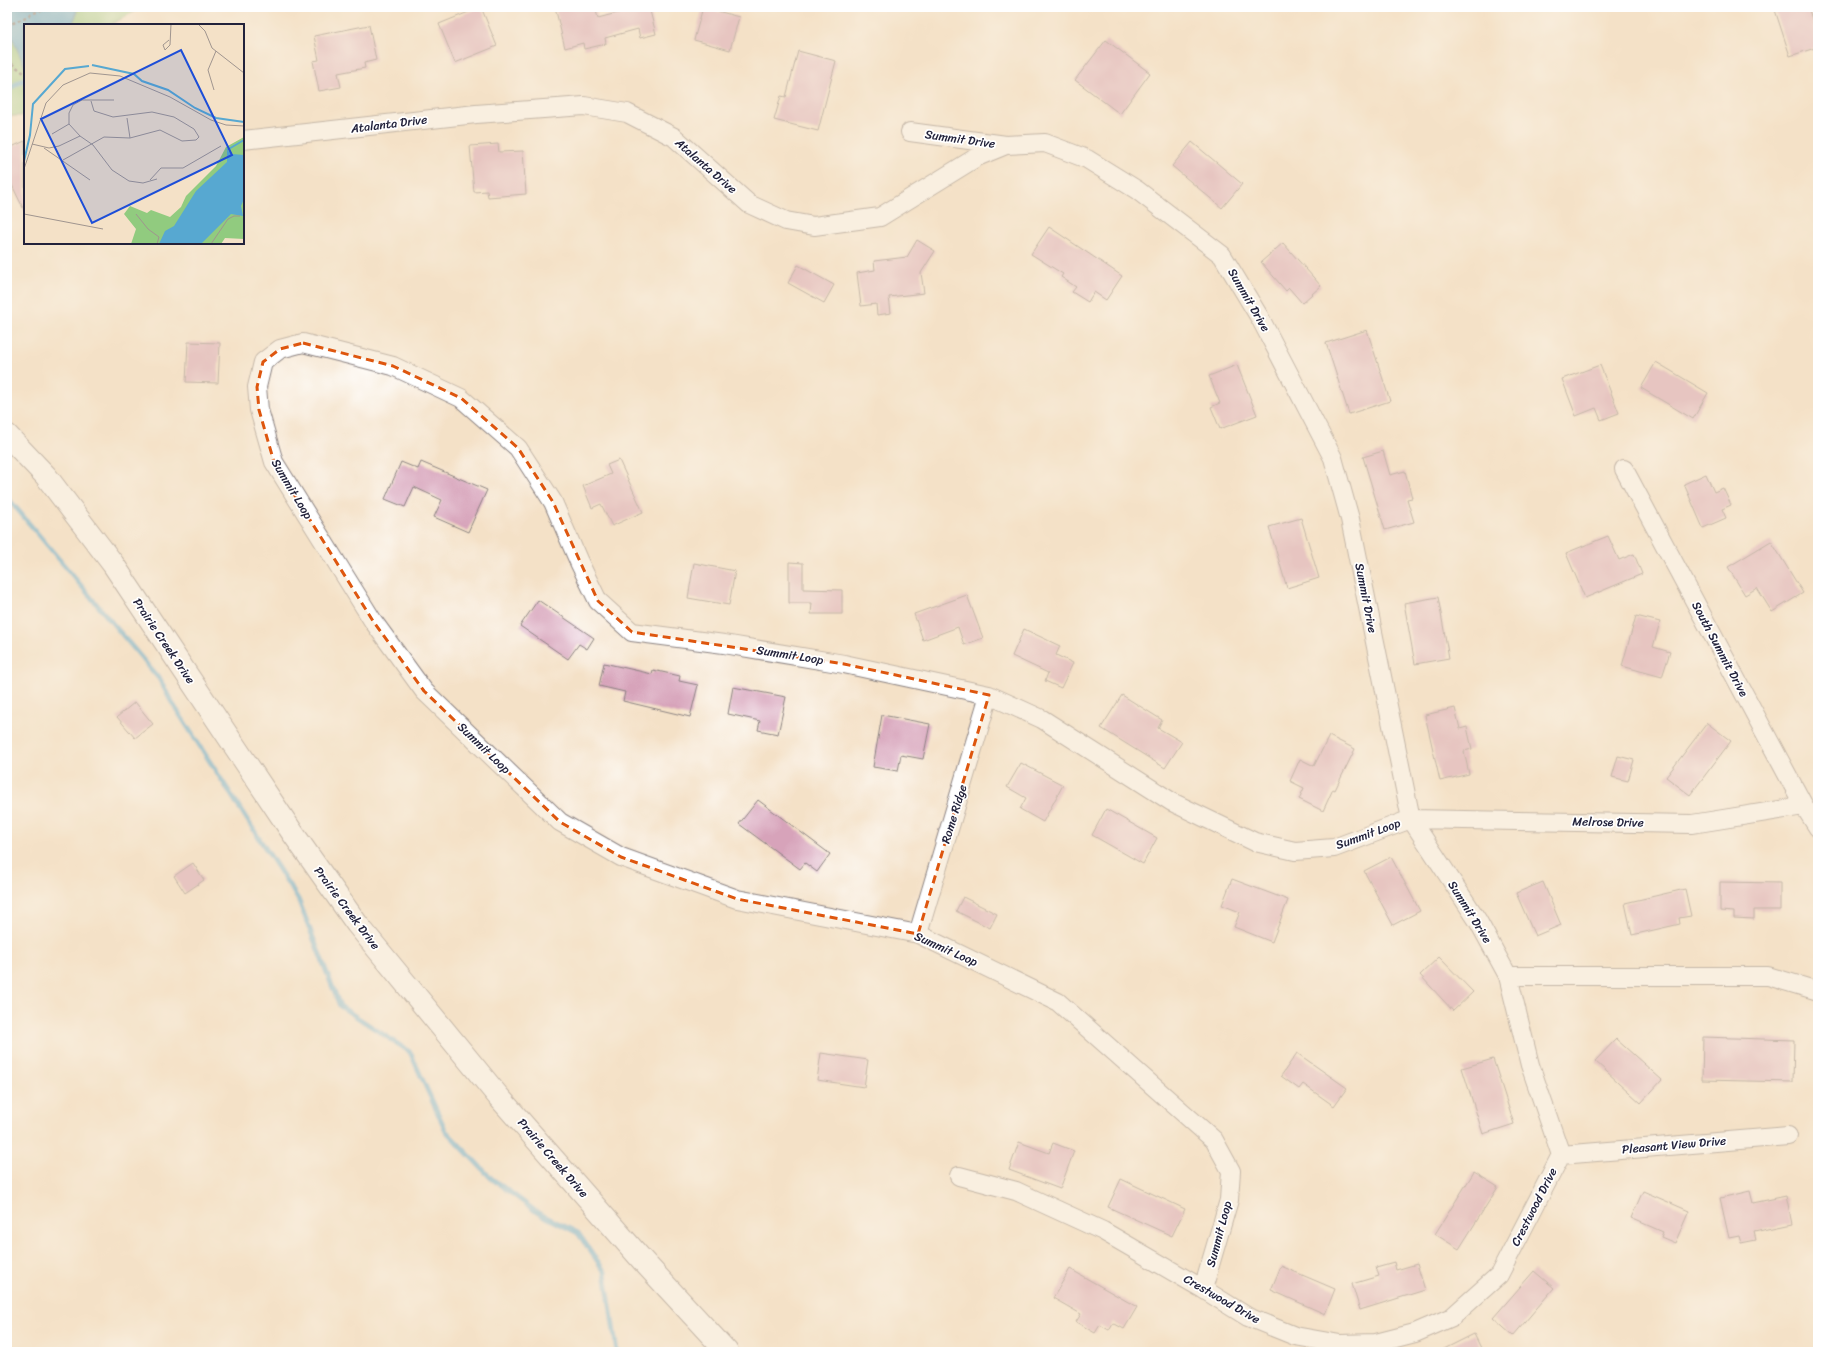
<svg xmlns="http://www.w3.org/2000/svg" width="1825" height="1359" font-family="Sriracha,sans-serif">
	<style>
		.green { fill: #91cb7f; stroke: #5a765d }
		.water { fill: #57a8d1; stroke: #3c6586 }
		.lines { fill: none; stroke-linecap: round; stroke-linejoin: round }
		.stream { stroke: #57a8d1; stroke-width: 5 }
		.building { fill: #d7a3ba }
		.minor-casing { stroke: #8b8281; stroke-width: 20 }
		.major-casing { stroke: #8b8281; stroke-width: 24 }
		.path { stroke: #8b8281; stroke-width: 2.5; stroke-dasharray: 3 3; stroke-linecap: butt }
		.minor { stroke: #fff; stroke-width: 18 }
		.major { stroke: #fff; stroke-width: 22 }
		.marked { fill: none; stroke: #de560e; stroke-width: 3; stroke-dasharray: 8 5; stroke-linejoin: round }
		.labels { text-anchor: middle; dominant-baseline: central; stroke-width: 3.5; stroke-linejoin: round; paint-order: stroke }
		.street-label { font-size: 12px; fill: #22223b; stroke: #fff }
		.inset-river { fill: none; stroke: #57a8d1; stroke-width: 2 }
		.inset-road { fill: none; stroke: #a0958f; stroke-width: 1 }
		.view { fill: #1d4ed8; fill-opacity: 0.15; stroke: #1d4ed8; stroke-width: 2 }
		.inset-edge { fill: none; stroke: #22223b; stroke-width: 2 }
	</style>
	<rect width="100%" height="100%" fill="#fff"/>
	<filter id="ink" filterUnits="userSpaceOnUse"><feTurbulence type="fractalNoise" baseFrequency=".025" numOctaves="2"/><feDisplacementMap in="SourceGraphic" scale="8" xChannelSelector="R" yChannelSelector="G"/><feConvolveMatrix kernelMatrix="1 2 1 2 8 2 1 2 1" color-interpolation-filters="sRGB"/></filter>
	<filter id="wash" filterUnits="userSpaceOnUse"><feTurbulence type="fractalNoise" baseFrequency=".012" numOctaves="4" result="noise"/><feDisplacementMap in="SourceGraphic" scale="16" xChannelSelector="R" yChannelSelector="G"/><feGaussianBlur stdDeviation="0.9" result="paint"/><feColorMatrix in="noise" values="0 0 0 0 0 0 0 0 0 0 0 0 0 0 0 0 0 1.4 0 .05"/><feComposite in="paint" operator="in"/></filter>
	<g filter="url(#wash)">
		<rect width="100%" height="100%" fill="#f4e1c7"/>
		<path class="green" d="M7,7h136l-33,18h-85v87l-3,4h-15z"/>
		<path class="water" d="M7,7h69l1,6 -5,12h-47v42l-18,-41z"/>
		<g class="lines">
			<path class="stream" d="M7,90l18,-11
				M7,497l153,183 11,21 127,198 42,107 70,46 36,79 45,47 47,35 40,20 27,39 12,80"/>
		</g>
		<g id="blocks">
			<path class="building" d="M481,7l16,39 -42,17 -16,-39z
				M555,7h40l3,11 42,-11h9l7,27 -16,4 -2,-9 -33,9 1,6 -22,5 -1,-6 -18,5z
				M703,7l36,10 -9,33 -36,-10z
				M1774,7h34l10,30v10l-28,9z
				M369,25l7,35 -12,3 1,5 -27,5 3,14 -22,4 -6,-30 6,-1 -5,-24z
				M1106,40l44,33 -30,41 -45,-34z
				M798,51l38,10 -18,70 -44,-11 7,-24 5,1z
				M25,141v71l-14,-29 -4,1v-35z
				M1192,142l50,42 -20,24 -50,-42z
				M498,144l1,8 24,-1 3,43 -38,3 -1,-6 -13,1 -4,-46z
				M1049,227l73,49 -16,24 -12,-8 -6,10 -16,-10 4,-5 -15,-10 2,-3 -32,-20z
				M917,240l18,11 -14,22 3,20 -35,4 2,16 -14,2 -1,-11 -15,2 -4,-33 18,-3 -1,-9 33,-4z
				M1283,243l38,43 -19,17 -13,-15 -3,3 -25,-29z
				M798,265l36,20 -10,18 -36,-20z
				M1367,330l23,71 -41,13 -23,-71z
				M188,342l32,1 -2,40 -32,-1z
				M1656,362l52,31 -15,26 -52,-31z
				M1237,365l20,50 -37,14 -9,-22 9,-4 -11,-27z
				M1600,365l19,48 -18,7 -5,-12 -20,8 -14,-37z
				M1383,451l7,24 15,-4 7,27 -5,1 7,23 -29,8 -22,-73z
				M619,460l24,52 -31,14 -11,-22 -9,4 -9,-22 28,-12 -4,-9z
				M401,462l17,7 3,-7 66,28 -19,42 -34,-15 8,-17 -28,-13 -9,20 -20,-8z
				M1706,474l8,18 9,-4 8,17 -9,4 4,9 -23,10 -19,-44z
				M1301,518l18,60 -32,10 -18,-61z
				M1608,536l11,24 15,-6 8,20 -57,24 -19,-45z
				M1771,541l32,52 -31,19 -15,-24 -12,7 -17,-28z
				M789,562l14,1v26l39,1v24h-31l1,-11h-23z
				M694,563l41,8 -6,34 -41,-7z
				M967,595l16,43 -19,7 -6,-18 -35,13 -9,-26z
				M1438,597l11,61 -34,6 -11,-61z
				M538,600l56,38 -7,11 -8,-5 -11,15 -48,-33z
				M1636,616l24,6 -7,25 17,5 -8,25 -40,-11z
				M1024,629l36,17 -4,9 17,8 -12,25 -16,-7 3,-8 -36,-17z
				M604,663l48,11 1,-4 27,6 -1,5 19,4 -8,32 -67,-16 2,-9 -26,-6z
				M733,687l53,10 -8,37 -20,-4 2,-9 -32,-7z
				M1122,695l40,25 -4,8 24,14 -17,26 -64,-40z
				M135,702l18,22 -18,14 -18,-21z
				M1455,708l5,21 7,-2 5,22 -8,2 5,23 -29,7 -15,-66z
				M882,715l48,9 -7,35 -22,-4 -3,16 -25,-4z
				M1707,723l24,18 -41,54 -24,-18z
				M1329,736l26,13 -20,41 -2,-1 -10,22 -24,-12 5,-11 -14,-7 10,-22 14,7z
				M1618,756l16,4 -6,21 -16,-4z
				M1021,763l42,22 -20,37 -23,-13 6,-11 -19,-11z
				M758,800l72,54 -13,18 -12,-9 -5,6 -61,-45z
				M1106,809l51,29 -14,26 -51,-29z
				M1391,857l29,54 -27,14 -29,-54z
				M193,863l11,17 -19,13 -11,-17z
				M1232,879l56,21 -16,42 -38,-15 6,-15 -18,-7z
				M1543,882l18,43 -26,11 -19,-43z
				M1720,882l60,1v27h-26v9l-20,-1v-6l-14,-1z
				M1685,889l6,27 -12,2 1,6 -48,11 -7,-32z
				M963,897l34,17 -7,14 -34,-17z
				M1439,957l34,35 -20,19 -33,-36z
				M1703,1037l91,3 -1,42 -91,-2z
				M1616,1039l46,41 -21,23 -46,-42z
				M821,1053l47,7 -4,27 -47,-7z
				M1297,1053l50,35 -13,18 -31,-22 -4,5 -18,-13z
				M1493,1059l21,65 -31,10 -21,-66z
				M1019,1142l30,11 4,-10 21,8 -14,38 -51,-19z
				M1474,1172l24,15 -39,62 -24,-15z
				M1121,1179l64,30 -13,27 -64,-29z
				M1643,1191l46,20 -14,32 -14,-6 2,-5 -32,-14z
				M1750,1191l3,12 33,-7 6,28 -38,8 2,8 -15,3 -2,-7 -10,2 -9,-40z
				M1394,1262l2,8 21,-6 8,26 -65,20 -8,-26 27,-8 -3,-9z
				M1281,1266l54,23 -10,25 -54,-24z
				M1070,1269l67,38 -13,22 -11,-6 -4,7 -9,-5 -5,8 -19,-11 5,-8 -28,-16z
				M1534,1271l20,17 -41,48 -20,-18z
				M1474,1334l9,18h-45z"/>
		</g>
	</g>
	<g filter="url(#ink)">
		<use href="#blocks" fill-opacity="0" stroke="#8b8281" stroke-width="1"/>
		<g class="lines">
			<g class="minor-casing">
				<path id="minor" d="M910,132l96,13 39,-2 42,16 50,31 85,65 38,63 73,140 17,61 61,300 67,102 30,55h260l50,15
					M243,140l233,-26 108,-8 43,7 47,24 75,67 37,17 28,5 66,-9 97,-60 29,-12
					M1624,469l180,337 14,22
					M918,934l71,-239
					M1561,1155l227,-19
					M959,1176l57,15 87,40 100,58 45,28 47,19 45,8 36,-1 39,-10 37,-16 47,-42 62,-120 -31,-90 -22,-89
					M1203,1289l26,-89 2,-29 -17,-31 -156,-138 -140,-68 -181,-35 -116,-42 -61,-35 -136,-131 -51,-70 -99,-159 -15,-52 -2,-23 6,-25 17,-13 23,-6 90,23 68,32 57,50 35,54 26,60 19,39 34,31 92,12 120,20 145,31 53,24 130,83 83,40 40,9 39,-3 77,-29 281,5 112,-18"/>
			</g>
			<g class="major-casing">
				<path id="major" d="M7,435l39,41 67,88 179,268 65,92 141,172 145,165 84,91"/>
			</g>
			<path class="path" d="M7,26l40,-19
				M7,60l17,13"/>
			<use href="#minor" class="minor"/>
			<use href="#major" class="major"/>
		</g>
	</g>
	<path d="M0 0H1825V1359H0ZM303,343l90,23 68,32 57,50 35,54 45,99 34,31 212,32 145,31 -71,239 -181,-35 -116,-42 -61,-35 -136,-131 -51,-70 -99,-159 -15,-52 -2,-23 6,-25 17,-13z" fill="#f4e1c7" fill-opacity=".55" fill-rule="evenodd"/>
	<path class="marked" d="M303,343l90,23 68,32 57,50 35,54 45,99 34,31 212,32 145,31 -71,239 -181,-35 -116,-42 -61,-35 -136,-131 -51,-70 -99,-159 -15,-52 -2,-23 6,-25 17,-13z"/>
	<g class="labels">
		<g class="street-label">
			<text transform="translate(389 124) rotate(-7)">Atalanta Drive</text>
			<text transform="translate(960 139) rotate(8)">Summit Drive</text>
			<text transform="translate(706 166) rotate(41)">Atalanta Drive</text>
			<text transform="translate(1249 300) rotate(60)">Summit Drive</text>
			<text transform="translate(292 489) rotate(59)">Summit Loop</text>
			<text transform="translate(1366 598) rotate(79)">Summit Drive</text>
			<text transform="translate(164 641) rotate(56)">Prairie Creek Drive</text>
			<text transform="translate(1720 649) rotate(62)">South Summit Drive</text>
			<text transform="translate(790 655) rotate(9)">Summit Loop</text>
			<text transform="translate(484 748) rotate(44)">Summit Loop</text>
			<text transform="translate(954 814) rotate(-73)">Rome Ridge</text>
			<text transform="translate(1608 822) rotate(1)">Melrose Drive</text>
			<text transform="translate(1368 834) rotate(-20)">Summit Loop</text>
			<text transform="translate(347 908) rotate(53)">Prairie Creek Drive</text>
			<text transform="translate(1470 912) rotate(58)">Summit Drive</text>
			<text transform="translate(946 949) rotate(24)">Summit Loop</text>
			<text transform="translate(1674 1145) rotate(-5)">Pleasant View Drive</text>
			<text transform="translate(553 1158) rotate(49)">Prairie Creek Drive</text>
			<text transform="translate(1534 1207) rotate(-63)">Crestwood Drive</text>
			<text transform="translate(1219 1234) rotate(-75)">Summit Loop</text>
			<text transform="translate(1222 1299) rotate(30)">Crestwood Drive</text>
		</g>
	</g>
	<g transform="translate(24 24)">
		<rect width="220" height="220" fill="#f4e1c7"/>
		<path d="M220,113v102l-19,-1 -4,6h-90l5,-15 -12,-15 6,-8 17,7 4,-3 19,7 11,-10 5,-11 30,-30 10,-19z" fill="#91cb7f"/>
		<path d="M203,126l5,4 12,1v44l-3,7 2,10 -12,-2 -30,30h-42l6,-13 9,-5 22,-35 31,-29z" fill="#57a8d1"/>
		<path class="inset-river" d="M68,41l42,9 8,7 26,9 27,18 21,10 28,4M203,126l17,-10M0,137l6,-26 3,-31 32,-35 24,-3"/>
		<path class="inset-road" d="M174,0l7,7 7,17 32,25M145,16l-6,5 2,5 5,-5 1,-21M190,66l-6,-20 8,-19M103,94l3,20M28,110l17,-10M56,112l-11,-12v-11l4,-8 9,-5h32M8,120l17,4 10,-2 21,-10 13,9 19,25 17,11 14,2 14,-4M20,124l46,32M39,136l41,-23 26,1 30,-8 22,11 14,-1 3,-3 -5,-8 -20,-12 -22,-5 -39,5 -19,-6 -3,-10M0,145l22,-66 17,-18 27,-12 30,3 50,21 41,23 15,5 18,1M126,156l11,-12h22l38,-22M0,190l79,15M112,190l12,15 11,8 -2,7M187,220l17,-25 6,-3h6"/>
		<path class="view" d="M157,26l51,105 -140,68 -51,-104z"/>
		<rect width="220" height="220" class="inset-edge"/>
	</g>
	<rect width="1825" height="1359" fill="none" stroke="#fff" stroke-width="24"/>
</svg>
